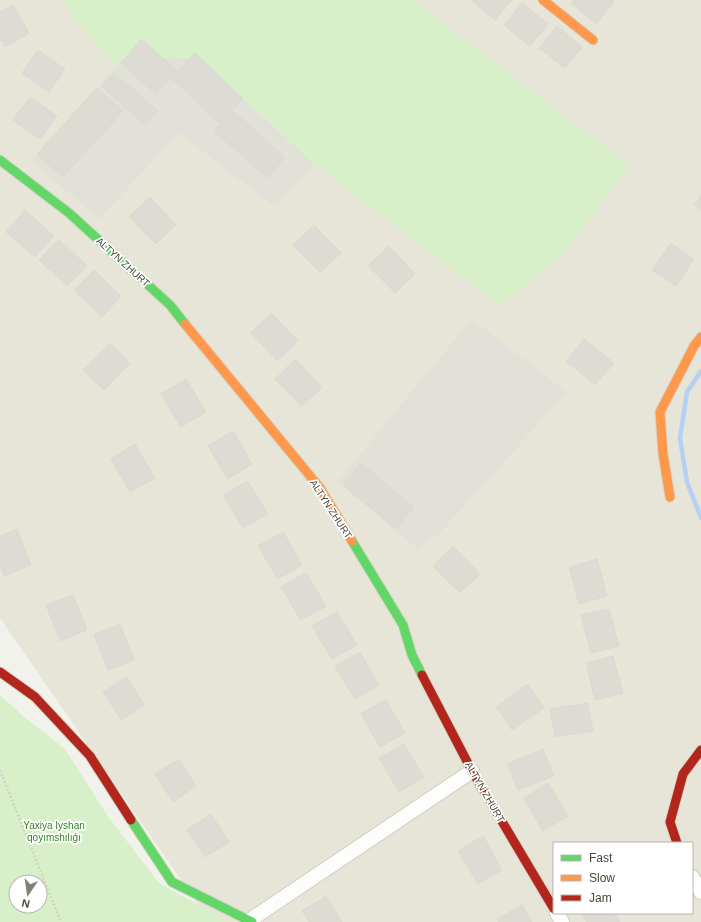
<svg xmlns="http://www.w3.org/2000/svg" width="701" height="922" font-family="Arial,sans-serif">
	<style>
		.residential { fill: #e7e5d8; fill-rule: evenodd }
		.industrial { fill: #e2e1d9 }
		.green { fill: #d8f0c9; fill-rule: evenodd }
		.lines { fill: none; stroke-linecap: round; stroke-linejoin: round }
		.stream { stroke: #b6cff5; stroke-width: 4.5 }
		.building { fill: #dcdbd4; stroke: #dbdad0 }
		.street-casing { stroke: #d0d0c9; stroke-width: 16 }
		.fast-casing { stroke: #d5d5c4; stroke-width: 11 }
		.slow-casing { stroke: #d5d5c4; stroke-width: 11 }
		.jam-casing { stroke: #d5d5c4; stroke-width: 11 }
		.path { stroke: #d2d2ca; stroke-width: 2.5; stroke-dasharray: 2 2; stroke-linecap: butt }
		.street { stroke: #fdfdfc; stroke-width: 14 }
		.fast { stroke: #63d668; stroke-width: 9 }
		.slow { stroke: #ff974d; stroke-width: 9 }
		.jam { stroke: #b3261e; stroke-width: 9 }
		.labels { text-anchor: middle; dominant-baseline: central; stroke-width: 3.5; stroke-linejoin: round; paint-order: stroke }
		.street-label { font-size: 10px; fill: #4a4635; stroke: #fff }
		.park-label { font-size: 10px; fill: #318421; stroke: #fff }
	</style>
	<rect width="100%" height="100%" fill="#f2f2ec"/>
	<path class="residential" d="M0,0h701v922h-491l-210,-304zM554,843h138v70h-138z"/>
	<path class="industrial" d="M141,39l22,19 32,-5 119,111 -39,43 -96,-74 -80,86 -68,-58z
		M472,319l95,73 -129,143 -10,6 -10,8 -81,-67z"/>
	<path class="green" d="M64,0h349l216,165 -65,89 -64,52 -186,-142 -119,-110 -4,4h-28l-22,-19 -24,28 -42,-47z
		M0,695l22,20 43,34 42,66 52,68 71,39h-230zM16,882h24v24h-24z"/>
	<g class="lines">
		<path class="stream" d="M701,371l-14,21 -7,46 7,44 14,36"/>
	</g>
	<path class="building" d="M471,0h41l-17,20z
		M574,0h38l2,2 -18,22 -25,-21z
		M522,3l26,21 -18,22 -26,-21z
		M13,5l16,28 -24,14 -5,-8v-27z
		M557,26l25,21 -17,21 -26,-20z
		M141,39l36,31 -21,24 -35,-31z
		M38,50l27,19 -16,23 -27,-19z
		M195,53l48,46 -24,24 -48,-45z
		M114,73l44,38 -12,14 -44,-38z
		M97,88l26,23 -60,66 -26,-23z
		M30,97l27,19 -17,23 -27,-19z
		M232,110l53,47 -18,21 -53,-47z
		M701,196v14l-7,-5z
		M150,197l26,28 -20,19 -27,-27z
		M25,210l29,26 -19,21 -29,-25z
		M314,225l27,28 -21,20 -27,-28z
		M59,239l28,27 -20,20 -28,-26z
		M671,243l23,16 -18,27 -24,-16z
		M389,246l26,28 -20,19 -27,-27z
		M94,270l27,26 -19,21 -28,-27z
		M271,313l27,28 -21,20 -26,-28z
		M584,339l30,24 -19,22 -29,-24z
		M110,343l20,20 -26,27 -21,-20z
		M295,359l27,28 -20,19 -27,-27z
		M186,379l20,33 -25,15 -20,-33z
		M233,431l19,33 -24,15 -20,-33z
		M135,444l20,34 -25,14 -19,-33z
		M361,463l53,44 -18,22 -53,-44z
		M248,481l20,33 -25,14 -20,-33z
		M17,529l14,36 -27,11 -4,-11v-29z
		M283,532l19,33 -24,14 -20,-33z
		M453,546l27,28 -20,19 -27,-27z
		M597,559l10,37 -28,8 -10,-37z
		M306,573l20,33 -25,14 -20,-33z
		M73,595l14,35 -27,11 -14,-36z
		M609,609l10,37 -28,7 -10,-38z
		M337,612l20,33 -25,14 -20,-33z
		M120,624l14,36 -26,10 -14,-35z
		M360,652l19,33 -24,14 -20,-33z
		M613,656l10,37 -28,7 -9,-37z
		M127,677l17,28 -23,15 -18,-28z
		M527,684l17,24 -32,22 -16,-23z
		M386,700l19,33 -25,14 -19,-33z
		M588,703l5,28 -38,6 -5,-28z
		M404,744l20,33 -25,15 -20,-34z
		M543,749l11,27 -36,14 -11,-26z
		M179,759l17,27 -23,16 -18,-28z
		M548,783l20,33 -25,15 -19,-33z
		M211,814l18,28 -24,15 -18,-27z
		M483,836l19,34 -24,14 -20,-33z
		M326,896l16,26h-33l-7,-11z
		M522,905l10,17h-33l-2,-3z
		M581,913h34l5,9h-33z"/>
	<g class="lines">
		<g class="street-casing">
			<path id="street" d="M692,877l9,15
				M557,913l5,9
				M250,920l222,-149"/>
		</g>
		<g class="fast-casing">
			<path id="fast" d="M0,160l69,53 101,92 15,19
				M352,541l51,84 9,30 10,20
				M131,820l41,62 80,40"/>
		</g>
		<g class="slow-casing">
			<path id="slow" d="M543,0l50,40
				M185,324l135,164 32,53
				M670,497l-7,-43 -3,-42 34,-66 7,-9"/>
		</g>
		<g class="jam-casing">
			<path id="jam" d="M0,672l35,25 55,59 41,64
				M422,675l50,96 82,138
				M677,843l-7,-21 13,-48 18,-24"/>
		</g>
		<path class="path" d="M0,770l61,152"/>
		<use href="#street" class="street"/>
		<use href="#fast" class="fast"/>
		<use href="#slow" class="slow"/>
		<use href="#jam" class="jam"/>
	</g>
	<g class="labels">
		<g class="street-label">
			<text transform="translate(123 262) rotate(42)">ALTYN ZHURT</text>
			<text transform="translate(331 509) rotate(57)">ALTYN ZHURT</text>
			<text transform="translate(485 792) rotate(60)">ALTYN ZHURT</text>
		</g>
		<g class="park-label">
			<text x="54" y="825">Yaxiya Iyshan<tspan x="54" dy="12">qoyımshılıǵı</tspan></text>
		</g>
	</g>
	<rect x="553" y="842" width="140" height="72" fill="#ffffff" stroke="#b7b5ae"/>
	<rect x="561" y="855" width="20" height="6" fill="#63d668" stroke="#b7b5ae"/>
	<text x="589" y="862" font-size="12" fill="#4a4635">Fast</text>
	<rect x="561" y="875" width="20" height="6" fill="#ff974d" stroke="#b7b5ae"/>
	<text x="589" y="882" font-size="12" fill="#4a4635">Slow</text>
	<rect x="561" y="895" width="20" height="6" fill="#b3261e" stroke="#b7b5ae"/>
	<text x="589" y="902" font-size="12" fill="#4a4635">Jam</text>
	<g transform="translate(28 894) rotate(193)"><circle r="19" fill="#ffffff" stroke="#b7b5ae"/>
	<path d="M0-3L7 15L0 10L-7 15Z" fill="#858275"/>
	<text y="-6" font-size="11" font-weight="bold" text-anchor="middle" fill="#4a4635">N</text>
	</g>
</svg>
